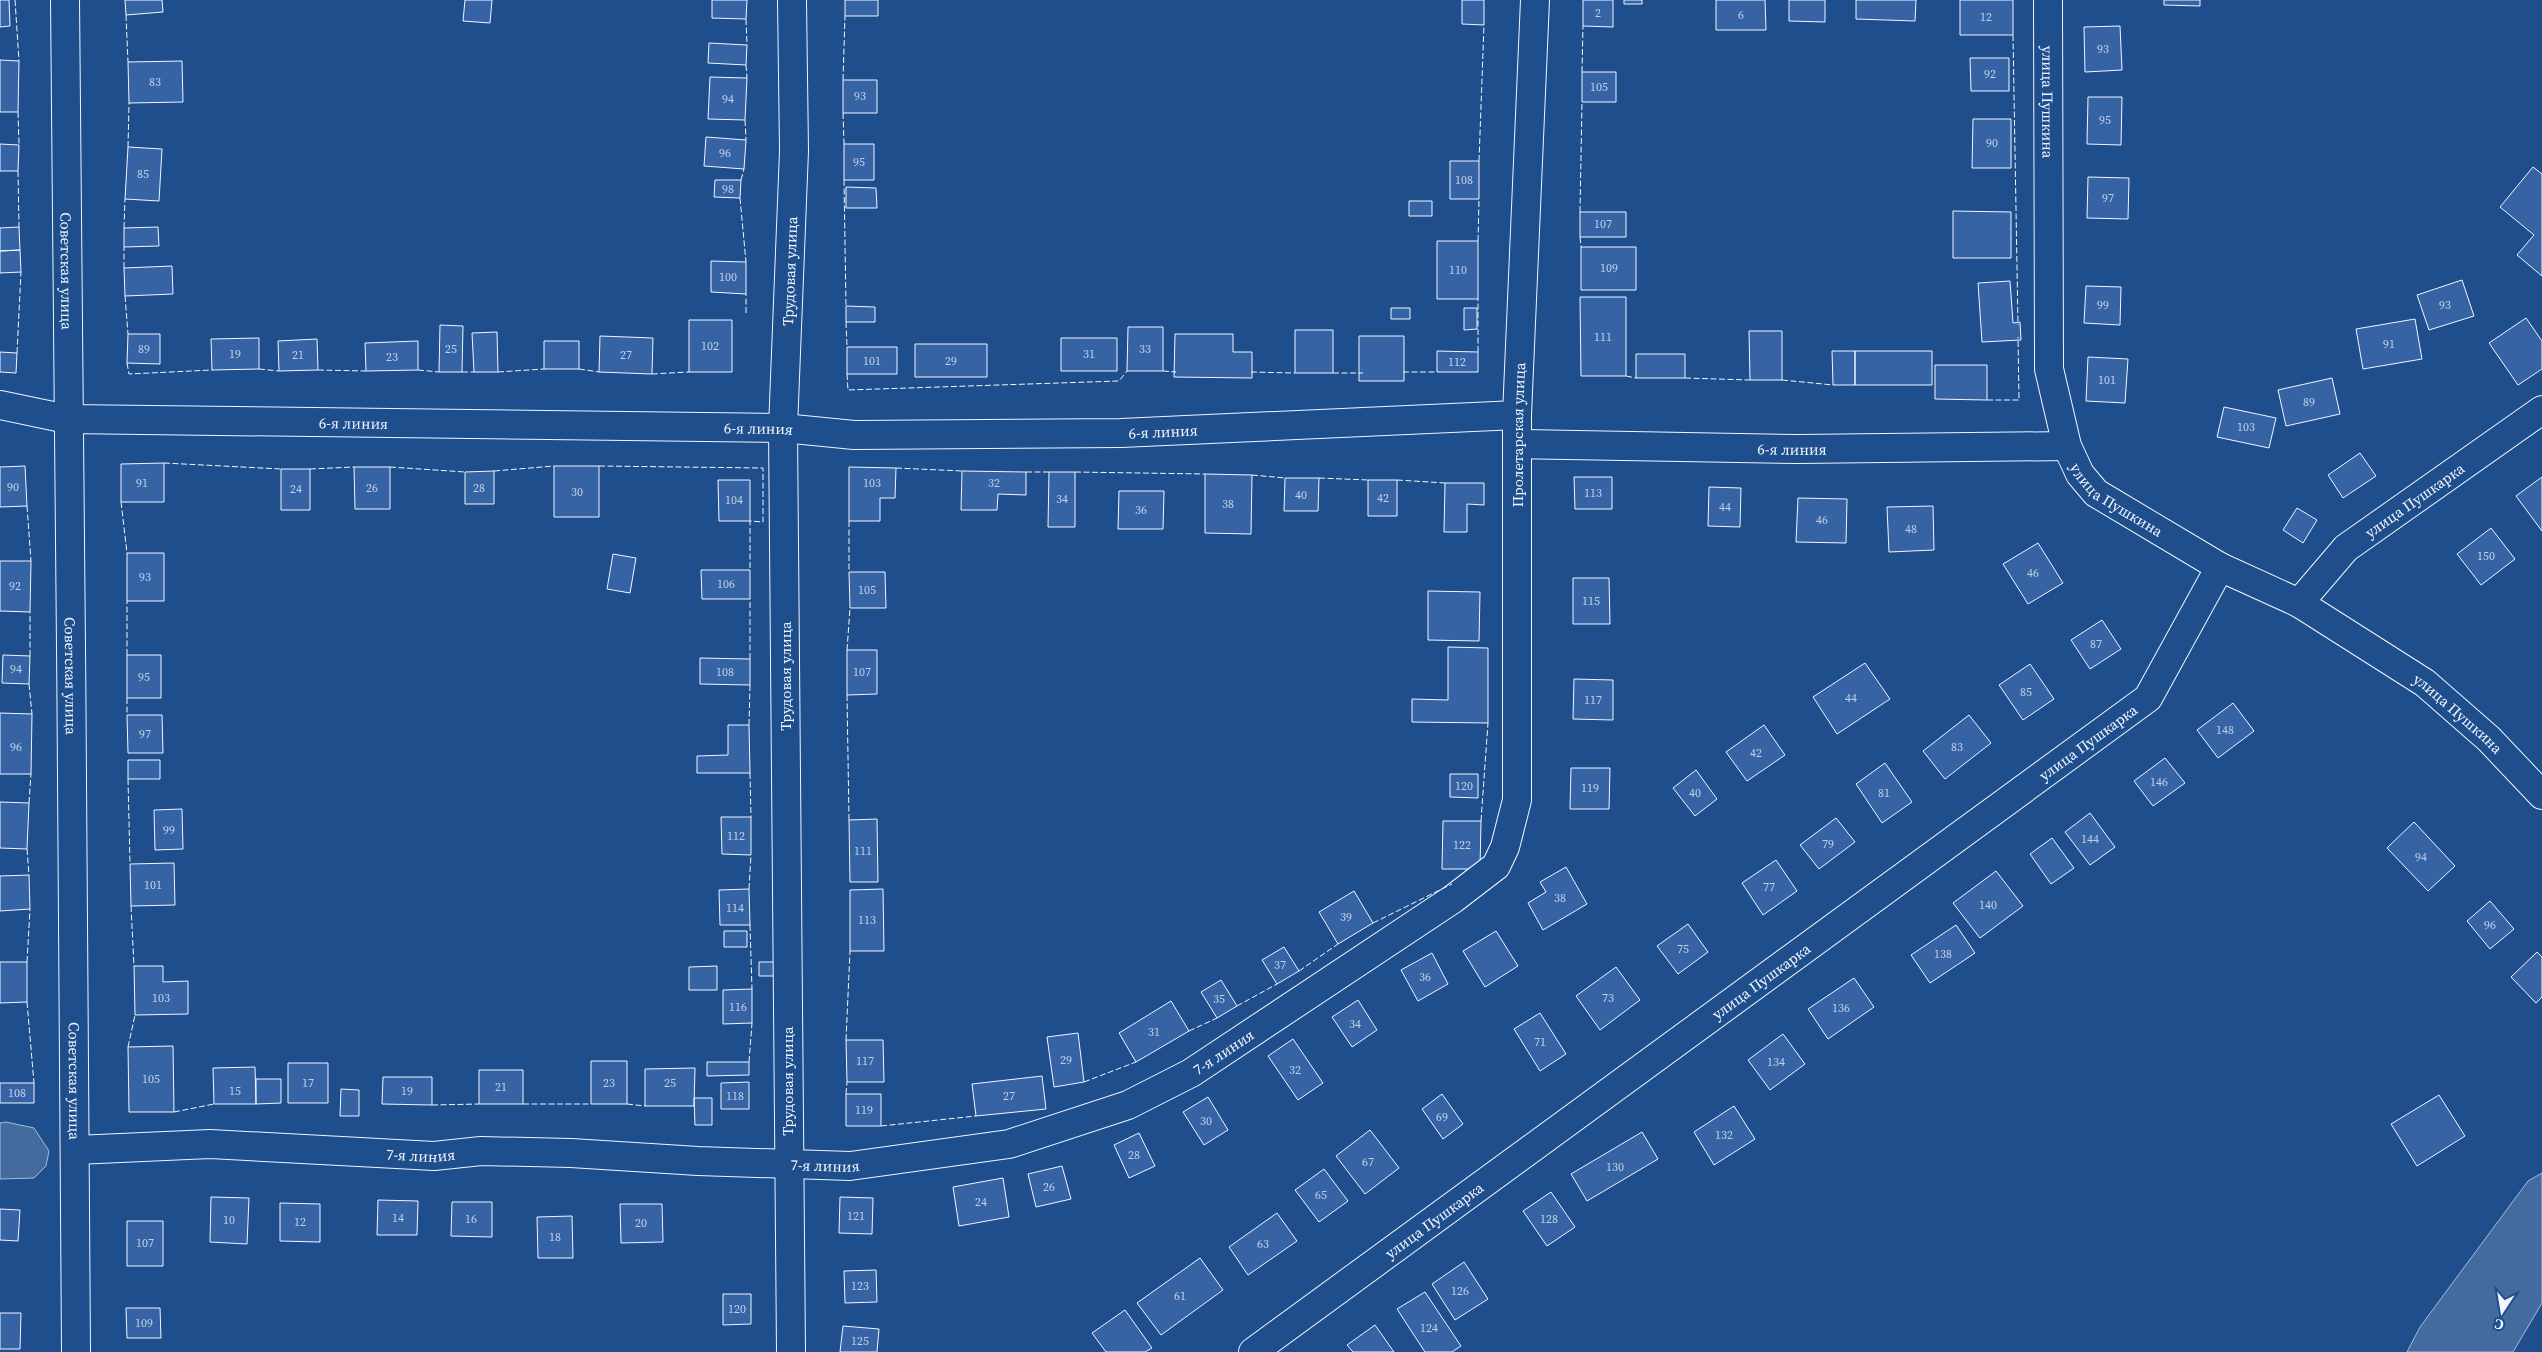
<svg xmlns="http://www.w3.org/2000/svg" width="2542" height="1352" font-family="'Source Serif 4',serif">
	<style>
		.water { fill: #446ba0; stroke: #a8bbd7 }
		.building { fill: #3563a3; stroke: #f2f6ff }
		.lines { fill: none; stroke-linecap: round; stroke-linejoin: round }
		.minor-casing { stroke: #f2f6ff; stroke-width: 30 }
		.minor { stroke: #1f4e8c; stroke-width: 28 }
		.fence { stroke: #f2f6ff; stroke-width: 1; stroke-dasharray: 6 2.5; stroke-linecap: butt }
		.labels { text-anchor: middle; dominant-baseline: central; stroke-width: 4; stroke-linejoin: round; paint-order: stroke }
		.number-label { font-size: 12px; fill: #c3d1e8 }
		.street-label { font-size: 15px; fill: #f2f6ff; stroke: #1f4e8c }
	</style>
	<rect width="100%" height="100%" fill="#1f4e8c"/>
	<path class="water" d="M6,1122l28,6 15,23 -3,15 -12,12 -34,1v-56z
		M2542,1173v130l-29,49h-106l13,-25 108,-146z"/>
	<path class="building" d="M0,0h9l1,26 -10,1z
		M125,0h37l1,12 -37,3z
		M465,0h27l-2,23 -27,-2z
		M712,0h35l-1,19 -34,-1z
		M845,0h33v16h-33z
		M1462,0h22v25l-22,-1z
		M1583,0h30v27l-30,-1z
		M1624,0h18v4h-18z
		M1716,0h49l1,30h-50z
		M1789,0h36v22l-36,-1z
		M1856,0h60l-1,21 -59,-2z
		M1960,0h53v35h-53z
		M2164,0h36v6l-36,-1z
		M2120,26l2,44 -37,2 -1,-45z
		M709,43l38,2 -1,20 -38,-2z
		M1970,58h39v33h-38z
		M0,60l19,1 -1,51h-18z
		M182,61l1,41 -54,1 -1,-41z
		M1582,72h34v30h-34z
		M710,77l37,1 -2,42 -37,-1z
		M843,80h34v33h-34z
		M2088,97h34l-1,48 -34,-1z
		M1973,119h38v49h-39z
		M706,137l40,3 -2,29 -40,-3z
		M0,144l19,1 -1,26h-18z
		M844,144h30v36h-30z
		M128,147l34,2 -3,52 -34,-2z
		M1450,161h29v38h-29z
		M2533,167l9,7v102l-25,-21 17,-20 -34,-28z
		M2088,177l41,1 -1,41 -41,-1z
		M715,180h26l-1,18 -26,-1z
		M846,187l30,1 1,20h-31z
		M1409,201h23v15h-23z
		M1953,211l58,1v46h-58z
		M1580,212h46v25h-46z
		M19,227l1,23 -20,1v-23z
		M158,227l1,19 -35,1v-19z
		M1437,241h41v58h-41z
		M1581,247h55v43h-55z
		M20,250l1,22 -21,1v-22z
		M711,261l35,1v32l-35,-2z
		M172,266l1,28 -48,2 -1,-28z
		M2462,280l12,36 -45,14 -12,-35z
		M2010,281l3,42 7,-1 1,18 -39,2 -4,-59z
		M2086,286l35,1 -1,38 -36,-2z
		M1580,297h46v79h-45z
		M846,306l29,1v15h-29z
		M1391,308h19v11h-19z
		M1464,308h13v21l-13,1z
		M2526,318l16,23v28l-24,16 -29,-42z
		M2415,319l7,40 -59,10 -7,-40z
		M689,320h43v52h-43z
		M440,325l23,1 -1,46h-23z
		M1128,327h35v44h-36z
		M1295,330h38v43h-38z
		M1749,331h33v49h-32z
		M497,332l1,40h-24l-2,-39z
		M128,334h32v30l-33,-1z
		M1175,334h58v18h19v26l-78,-1z
		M600,336l53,2 -1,36 -53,-2z
		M1359,336h45v45h-45z
		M259,338v31l-47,1 -1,-31z
		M1061,338h56v33h-56z
		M317,339l1,31 -39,1 -1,-30z
		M418,341v29l-52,1 -1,-28z
		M544,341h35v28h-35z
		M915,344h72v33h-72z
		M847,347h50v27h-50z
		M1437,351l41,1v20h-41z
		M1832,351h23v34h-22z
		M1855,351h77v34h-77z
		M0,352l17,1 -1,20 -16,-1z
		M1636,354h49v24h-49z
		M2088,357l40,2 -3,44 -39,-2z
		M1935,365h52v35l-52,-1z
		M2332,378l8,36 -54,12 -8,-36z
		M2224,407l52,11 -7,30 -52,-11z
		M2360,453l16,23 -33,22 -15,-23z
		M164,463v39h-43v-38z
		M25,466l2,40 -27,1v-40z
		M554,466h45v51h-45z
		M354,467h36v42h-35z
		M849,467l47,1 -1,30h-15v23h-31z
		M281,469h29v41h-29z
		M494,471v33h-29v-32z
		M962,471l64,1v23l-28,-1 -1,16h-36z
		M1049,472h26v55h-27z
		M1205,474l47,1 -1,59 -46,-1z
		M1574,477h38v32h-37z
		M2542,477v54l-26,-35z
		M1285,478h34l-1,33h-34z
		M718,480h32v41h-31z
		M1368,480h29v36h-29z
		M1445,483h39v22l-17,-1v28h-23z
		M1709,487l32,1 -1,39 -32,-1z
		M1119,491h45l-1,38h-45z
		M1798,498l49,1 -1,44 -50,-1z
		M1933,506l1,44 -45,2 -2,-45z
		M2297,508l20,12 -14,23 -20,-13z
		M2491,528l24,31 -34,26 -24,-31z
		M2038,543l25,40 -35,21 -25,-40z
		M127,553h37v48h-37z
		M613,554l23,4 -6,35 -23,-4z
		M0,561h31l-1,51 -30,-1z
		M701,570h49v29h-48z
		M849,572h36l1,36h-36z
		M1573,578h36l1,46h-37z
		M1428,591l52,1 -1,49 -51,-1z
		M2102,620l19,29 -31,20 -19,-29z
		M1448,647l40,1v75l-76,-1v-23l36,1z
		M847,650h30v44l-30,1z
		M3,655l27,1 -1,28 -27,-1z
		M127,655h34v43h-34z
		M700,658l50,1v26l-50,-1z
		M1865,663l25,36 -53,35 -24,-37z
		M2030,664l24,35 -31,21 -24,-35z
		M1574,679l39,1v40l-40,-1z
		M2233,703l21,28 -36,27 -21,-28z
		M0,713l32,1 -1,60h-31z
		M127,715h35l1,38h-35z
		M1969,715l22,28 -46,36 -22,-28z
		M728,725h21l1,48h-53v-17l31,-1z
		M1764,725l21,30 -38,26 -21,-29z
		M2165,758l20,25 -32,23 -19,-25z
		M128,760h32v19h-32z
		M1885,763l27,39 -30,21 -26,-39z
		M1571,768h39l-1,41h-39z
		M1696,770l21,29 -22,17 -22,-28z
		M1450,774h28v24l-28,-1z
		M0,802l29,1 -2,46 -27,-1z
		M182,809l1,40 -28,1 -1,-40z
		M2090,813l25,34 -25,18 -25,-33z
		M721,817h30v38l-29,-1z
		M1836,818l19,24 -36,27 -19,-24z
		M877,819l1,63h-28l-1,-62z
		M1443,821h38l-1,48h-38z
		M2414,822l41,44 -27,25 -41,-43z
		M2052,838l22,30 -23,16 -21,-30z
		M1776,860l21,31 -34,24 -21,-32z
		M174,863l1,42 -44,1 -1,-42z
		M1566,867l21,37 -44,26 -15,-27 18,-11 -6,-10z
		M1996,871l27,35 -43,32 -27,-35z
		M29,875l1,34 -30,2v-35z
		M749,889l1,36h-30l-1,-35z
		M883,889l1,62h-34v-61z
		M1354,891l19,32 -35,21 -19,-32z
		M2490,901l24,28 -24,20 -23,-28z
		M1688,924l20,28 -30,22 -21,-28z
		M1956,925l19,28 -45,30 -19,-28z
		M724,931h23v16h-23z
		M1496,931l22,35 -33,21 -22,-36z
		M1284,947l15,24 -22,13 -15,-24z
		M2537,952l5,5v40l-6,6 -25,-26z
		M1432,953l16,31 -30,17 -17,-31z
		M0,962h27v40l-27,1z
		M759,962h23l1,14h-24z
		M134,966h29v16l25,-1v33l-53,1z
		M717,966v24h-28v-23z
		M1616,967l24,33 -40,30 -24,-34z
		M1854,978l20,29 -46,32 -20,-30z
		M1221,980l16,26 -20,12 -16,-26z
		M752,989v34l-29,1v-34z
		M1358,1000l19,30 -25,17 -20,-30z
		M1171,1001l18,30 -53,31 -17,-29z
		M1540,1013l26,41 -26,17 -26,-42z
		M1078,1033l6,49 -30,5 -7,-50z
		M1783,1034l22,30 -35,26 -22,-30z
		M1293,1039l30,44 -25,17 -30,-44z
		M846,1040h37l1,42h-37z
		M173,1046l1,66h-45l-1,-65z
		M591,1061h36v43h-36z
		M707,1062h42v13l-42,1z
		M288,1063h40v40h-40z
		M255,1067l1,37h-42l-1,-36z
		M695,1068l-1,38h-49v-37z
		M479,1070h44v34h-44z
		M1042,1076l4,33 -70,7 -4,-32z
		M383,1077h49v28l-50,-1z
		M256,1079h25v24l-25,1z
		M749,1082v27h-28v-26z
		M0,1083h34v20h-34z
		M341,1089l18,1v26h-19z
		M846,1094h35v32h-35z
		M1442,1094l21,30 -20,15 -21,-30z
		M2439,1095l26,41 -48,30 -26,-42z
		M1208,1097l20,33 -24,15 -21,-33z
		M694,1098h18v27h-17z
		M1734,1106l21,33 -41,26 -20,-33z
		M1370,1130l29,38 -34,26 -29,-38z
		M1642,1132l16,27 -71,42 -16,-27z
		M1139,1133l16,33 -26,12 -15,-33z
		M1062,1166l9,33 -35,8 -8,-33z
		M1324,1169l24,32 -29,21 -24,-32z
		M1003,1178l6,39 -50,9 -6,-39z
		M1551,1192l24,35 -28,19 -24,-35z
		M211,1197l38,1 -2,46 -37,-2z
		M840,1197l33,1 -1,36 -33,-1z
		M378,1200l40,1 -1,34h-40z
		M452,1202h40v35l-41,-1z
		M280,1203l40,1v38l-40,-1z
		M620,1204h42l1,38 -42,1z
		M0,1209l20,1 -2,31 -18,-1z
		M1277,1213l20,28 -49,34 -19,-28z
		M572,1216l1,42h-35l-1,-41z
		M127,1221h36v45h-36z
		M1200,1258l23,32 -62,45 -24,-32z
		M1464,1262l24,37 -33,21 -23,-36z
		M876,1270l1,32 -32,1 -1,-32z
		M1425,1292l36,54 -9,6h-27l-28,-43z
		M723,1294h28v30l-28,1z
		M126,1308h34l1,30h-34z
		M1125,1310l27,38 -7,4h-39l-14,-19z
		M0,1313h21l-1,36h-20z
		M1375,1325l19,27h-41l-6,-7z
		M843,1326l36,3 -2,23h-37z"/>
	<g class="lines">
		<g class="minor-casing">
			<g id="minor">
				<path id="s1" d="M65,0c2,451 11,901 11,1352"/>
				<path id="s2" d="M2048,0l1,369 18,77 13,28 16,19 124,74 79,36 126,80 64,56 53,56"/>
				<path id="s3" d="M0,405l67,14 716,9 71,7 267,-2 396,-18"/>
				<path id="s4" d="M1517,444l281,5 269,-3"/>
				<path id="s5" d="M2299,603l47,-55 196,-138"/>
				<path id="s6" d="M76,1150l134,-6 224,12 47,-5 90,2 127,8 152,5 159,-22 119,-39 63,-32 262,-174 43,-33 9,-19 12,-47v-385l18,-415"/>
				<path id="s7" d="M791,1352l-8,-924 11,-277 -2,-151"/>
				<path id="s8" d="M1253,1352l895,-654 72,-131"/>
			</g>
		</g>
		<use href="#minor" class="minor"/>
		<path class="fence" d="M15,0l4,61
			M126,15l2,47
			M746,19l1,26
			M2013,35l5,290
			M746,65l1,13
			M1582,72l1,-46
			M843,80l2,-64
			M18,112l1,33
			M843,113l1,31
			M745,120l1,20
			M128,147l1,-44
			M1479,161l5,-136
			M18,171l1,56
			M741,180l3,-11
			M844,180l2,126
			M740,198l6,64
			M1580,212l2,-110
			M124,228l1,-29
			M1580,237l1,10
			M1478,241l1,-42
			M124,268v-21
			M125,296l3,38
			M746,313v-19
			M846,322l1,25
			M1478,352v-53
			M17,353l4,-81
			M127,363l2,11 83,-4
			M259,369l20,2
			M579,369l20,3
			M318,370l48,1
			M418,370l21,2
			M1163,371l13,1
			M462,372h12
			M498,372l46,-3
			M1251,372l44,1
			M1403,372h34
			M1333,373h30
			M652,374l37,-2
			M847,374l1,16 271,-9 8,-10
			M1626,376l10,2
			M1685,378l65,2
			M1782,380l51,5
			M1987,400h32l-1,-63
			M164,463l117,6
			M599,466l164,2v54l-13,-1v49
			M390,467l75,5
			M896,468l66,3
			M310,469l44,-2
			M494,471l60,-5
			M1026,472h23
			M1075,472l130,2
			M1252,475l33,3
			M1319,478l49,2
			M1397,480l48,3
			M121,502l6,51
			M27,506l4,55
			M849,521v51
			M847,650l3,-42
			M127,655v-54
			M30,656v-44
			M750,659v-60
			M29,684l3,30
			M847,695l2,125
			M127,698v17
			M749,725l1,-40
			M750,773l1,44
			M128,779l2,85
			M29,803l2,-29
			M1481,821l7,-98
			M27,849l2,26
			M749,889l2,-34
			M131,906l3,60
			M1373,923l79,-39
			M750,925l2,64
			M27,962l3,-53
			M1299,971l39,-27
			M27,1002l7,81
			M1237,1006l40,-22
			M1189,1031l28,-13
			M846,1040l4,-89
			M128,1047l7,-32
			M749,1062l3,-39
			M1084,1082l52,-20
			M846,1094l1,-12
			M523,1104h68
			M627,1104l18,2
			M432,1105l47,-1
			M174,1112l40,-8
			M881,1126l95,-10"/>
	</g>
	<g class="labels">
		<g class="number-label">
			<text x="1598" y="13">2</text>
			<text x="1741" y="15">6</text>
			<text x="1986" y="17">12</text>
			<text x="2103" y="49">93</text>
			<text x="1990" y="74">92</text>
			<text x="155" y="82">83</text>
			<text x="1599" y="87">105</text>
			<text x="860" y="96">93</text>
			<text x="728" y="99">94</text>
			<text x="2105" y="120">95</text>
			<text x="1992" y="143">90</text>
			<text x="725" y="153">96</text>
			<text x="859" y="162">95</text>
			<text x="143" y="174">85</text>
			<text x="1464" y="180">108</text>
			<text x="728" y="189">98</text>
			<text x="2108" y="198">97</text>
			<text x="1603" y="224">107</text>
			<text x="1609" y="268">109</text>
			<text x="1458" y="270">110</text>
			<text x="728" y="277">100</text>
			<text x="2103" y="305">99</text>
			<text x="2445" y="305">93</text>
			<text x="1603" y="337">111</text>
			<text x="2389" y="344">91</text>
			<text x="710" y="346">102</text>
			<text x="144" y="349">89</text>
			<text x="451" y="349">25</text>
			<text x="1145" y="349">33</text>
			<text x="235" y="354">19</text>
			<text x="1089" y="354">31</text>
			<text x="298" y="355">21</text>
			<text x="626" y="355">27</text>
			<text x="392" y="357">23</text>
			<text x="872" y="361">101</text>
			<text x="951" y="361">29</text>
			<text x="1457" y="362">112</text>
			<text x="2107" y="380">101</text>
			<text x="2309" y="402">89</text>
			<text x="2246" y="427">103</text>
			<text x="142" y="483">91</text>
			<text x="872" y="483">103</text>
			<text x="994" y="483">32</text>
			<text x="13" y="487">90</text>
			<text x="372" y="488">26</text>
			<text x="479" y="488">28</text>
			<text x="296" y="489">24</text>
			<text x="577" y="492">30</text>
			<text x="1593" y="493">113</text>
			<text x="1301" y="495">40</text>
			<text x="1383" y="498">42</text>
			<text x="1062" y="499">34</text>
			<text x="734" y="500">104</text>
			<text x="1228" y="504">38</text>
			<text x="1725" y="507">44</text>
			<text x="1141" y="510">36</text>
			<text x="1822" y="520">46</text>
			<text x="1911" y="529">48</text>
			<text x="2486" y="556">150</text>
			<text x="2033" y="573">46</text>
			<text x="145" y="577">93</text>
			<text x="726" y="584">106</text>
			<text x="15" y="586">92</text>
			<text x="867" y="590">105</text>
			<text x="1591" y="601">115</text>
			<text x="2096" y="644">87</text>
			<text x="16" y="669">94</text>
			<text x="725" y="672">108</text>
			<text x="862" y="672">107</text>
			<text x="144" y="677">95</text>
			<text x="2026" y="692">85</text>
			<text x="1851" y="698">44</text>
			<text x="1593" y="700">117</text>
			<text x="2225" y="730">148</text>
			<text x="145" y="734">97</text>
			<text x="16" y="747">96</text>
			<text x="1957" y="747">83</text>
			<text x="1756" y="753">42</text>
			<text x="2159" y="782">146</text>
			<text x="1464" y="786">120</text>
			<text x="1590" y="788">119</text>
			<text x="1695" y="793">40</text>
			<text x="1884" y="793">81</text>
			<text x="169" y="830">99</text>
			<text x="736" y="836">112</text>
			<text x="2090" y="839">144</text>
			<text x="1828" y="844">79</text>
			<text x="1462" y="845">122</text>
			<text x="863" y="851">111</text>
			<text x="2421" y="857">94</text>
			<text x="153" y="885">101</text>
			<text x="1769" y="887">77</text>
			<text x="1560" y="898">38</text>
			<text x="1988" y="905">140</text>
			<text x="735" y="908">114</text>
			<text x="1346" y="917">39</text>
			<text x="867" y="920">113</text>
			<text x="2490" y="925">96</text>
			<text x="1683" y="949">75</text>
			<text x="1943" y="954">138</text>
			<text x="1280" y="965">37</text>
			<text x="1425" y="977">36</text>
			<text x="161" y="998">103</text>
			<text x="1608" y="998">73</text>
			<text x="1219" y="999">35</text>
			<text x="738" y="1007">116</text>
			<text x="1841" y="1008">136</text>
			<text x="1355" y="1024">34</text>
			<text x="1154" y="1032">31</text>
			<text x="1540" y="1042">71</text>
			<text x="1066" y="1060">29</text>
			<text x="865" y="1061">117</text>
			<text x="1776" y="1062">134</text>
			<text x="1295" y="1070">32</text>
			<text x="151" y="1079">105</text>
			<text x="308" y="1083">17</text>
			<text x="609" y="1083">23</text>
			<text x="670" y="1083">25</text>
			<text x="501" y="1087">21</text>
			<text x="235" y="1091">15</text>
			<text x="407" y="1091">19</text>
			<text x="17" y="1093">108</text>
			<text x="735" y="1096">118</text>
			<text x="1009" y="1096">27</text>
			<text x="864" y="1110">119</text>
			<text x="1442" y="1117">69</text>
			<text x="1206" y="1121">30</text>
			<text x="1724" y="1135">132</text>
			<text x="1134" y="1155">28</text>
			<text x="1368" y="1162">67</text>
			<text x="1615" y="1167">130</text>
			<text x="1049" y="1187">26</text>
			<text x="1321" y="1195">65</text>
			<text x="981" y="1202">24</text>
			<text x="856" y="1216">121</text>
			<text x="398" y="1218">14</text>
			<text x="471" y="1219">16</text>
			<text x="1549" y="1219">128</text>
			<text x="229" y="1220">10</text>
			<text x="300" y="1222">12</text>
			<text x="641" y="1223">20</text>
			<text x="555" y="1237">18</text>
			<text x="145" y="1243">107</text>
			<text x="1263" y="1244">63</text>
			<text x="860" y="1286">123</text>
			<text x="1460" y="1291">126</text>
			<text x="1180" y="1296">61</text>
			<text x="737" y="1309">120</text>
			<text x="144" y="1323">109</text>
			<text x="1429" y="1328">124</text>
			<text x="860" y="1341">125</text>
		</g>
		<g class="street-label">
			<text stroke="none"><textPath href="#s2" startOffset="102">улица Пушкина</textPath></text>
			<text stroke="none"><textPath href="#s1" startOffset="271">Советская улица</textPath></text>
			<text stroke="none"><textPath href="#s7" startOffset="1081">Трудовая улица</textPath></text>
			<text stroke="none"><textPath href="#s3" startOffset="355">6-я линия</textPath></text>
			<text stroke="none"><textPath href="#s3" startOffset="760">6-я линия</textPath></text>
			<text stroke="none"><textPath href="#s3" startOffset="1165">6-я линия</textPath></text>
			<text stroke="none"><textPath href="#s6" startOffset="1935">Пролетарская улица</textPath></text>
			<text stroke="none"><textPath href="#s4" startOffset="275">6-я линия</textPath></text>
			<text stroke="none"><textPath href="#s2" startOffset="524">улица Пушкина</textPath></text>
			<text stroke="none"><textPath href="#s5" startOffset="156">улица Пушкарка</textPath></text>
			<text stroke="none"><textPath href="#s1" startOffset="676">Советская улица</textPath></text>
			<text transform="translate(785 676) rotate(-90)">Трудовая улица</text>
			<text stroke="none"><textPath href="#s2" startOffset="929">улица Пушкина</textPath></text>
			<text stroke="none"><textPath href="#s8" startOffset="1034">улица Пушкарка</textPath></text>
			<text stroke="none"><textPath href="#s8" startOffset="629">улица Пушкарка</textPath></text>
			<text stroke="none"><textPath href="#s6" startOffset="1170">7-я линия</textPath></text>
			<text stroke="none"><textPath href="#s1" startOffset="1081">Советская улица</textPath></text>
			<text transform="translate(787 1081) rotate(-90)">Трудовая улица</text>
			<text stroke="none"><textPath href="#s6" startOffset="345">7-я линия</textPath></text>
			<text stroke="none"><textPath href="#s6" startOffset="750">7-я линия</textPath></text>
			<text stroke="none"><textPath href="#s8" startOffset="224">улица Пушкарка</textPath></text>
		</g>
	</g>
	<g transform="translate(2502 1312) rotate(192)" stroke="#1f4e8c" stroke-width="4" paint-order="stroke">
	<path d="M0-4L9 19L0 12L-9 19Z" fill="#f2f6ff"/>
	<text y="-8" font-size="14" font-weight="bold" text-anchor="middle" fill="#f2f6ff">С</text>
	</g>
</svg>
